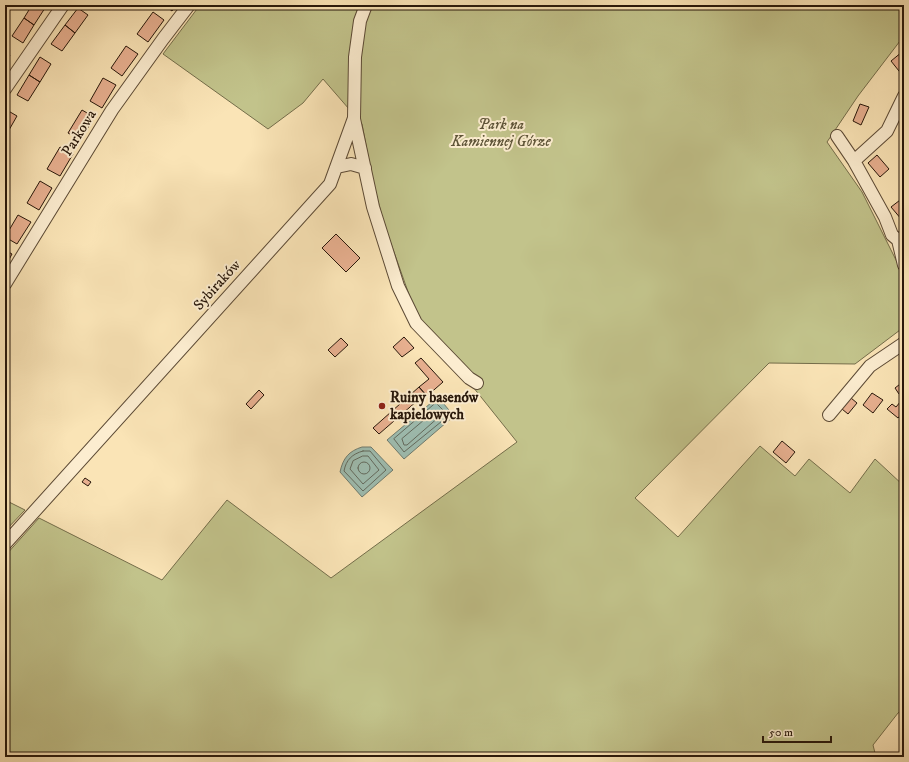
<svg xmlns="http://www.w3.org/2000/svg" width="909" height="762" font-family="'IM FELL DW Pica',serif">
	<style>
		.green { fill: #c2c38b; stroke: #746d4a }
		.water { fill: #9ebeb2; stroke: #6e7b6f }
		.lines { fill: none; stroke-linecap: round; stroke-linejoin: round }
		.shore { stroke: #626a5e; stroke-width: 1 }
		.building { fill: #e8b090; stroke: #27170a }
		.minor-casing { stroke: #5c4a35; stroke-width: 14 }
		.minor { stroke: #fcedd0; stroke-width: 12 }
		.poi-dot { fill: #8f2418; stroke: #fcedd0; stroke-width: 1.5 }
		.labels { text-anchor: middle; dominant-baseline: central; stroke-width: 4; stroke-linejoin: round; paint-order: stroke }
		.park-label { font-size: 15px; font-style: italic; fill: #5d5337; stroke: #fcedd0 }
		.street-label { font-size: 15px; fill: #27170a; stroke: #fcedd0 }
		.poi-label { font-size: 15px; font-weight: bold; fill: #27170a; stroke: #fcedd0; text-anchor: start }
	</style>
	<rect width="100%" height="100%" fill="#fae4b6"/>
	<filter id="stains"><feTurbulence type="fractalNoise" baseFrequency=".005" numOctaves="4"/><feColorMatrix values="0 0 0 0 .2 0 0 0 0 .09 0 0 0 0 .02 0 0 0 .5 -.17"/></filter>
	<radialGradient id="worn" r=".72"><stop offset=".6" stop-color="#630" stop-opacity="0"/><stop offset="1" stop-color="#630" stop-opacity=".3"/></radialGradient>
	<path class="green" d="M200,5h704v41l-4,-5 -42,55 -31,46 35,50 42,84v51l-49,37 -86,-1 -134,135 43,39 82,-91 35,30 14,-17 41,34 25,-34 29,27v223l-6,4 -25,32 3,12h-871v-201l34,-38 123,62 65,-80 104,78 186,-136 -100,-125 -33,-93 -11,-42 -11,-58 -39,-45 -20,24 -35,26 -105,-75z
		M5,500l20,10 -20,21z"/>
	<path class="water" d="M438,397l16,19 -50,43 -17,-19z
		M362,447h9l22,23 -31,27 -22,-25c3,-14 9,-21 22,-25z"/>
	<g class="lines">
		<path class="shore" d="M436,403l11,11v3l-43,35 -10,-13z
			M435,411h3l2,5 -33,29h-3l-2,-6z
			M363,451h7l16,19 -23,21 -19,-20c2,-11 8,-17 19,-20z
			M363,456h5l11,14 -16,14 -13,-15 3,-8z
			M358 468a6 6 0 1 1 12 0a6 6 0 1 1-12 0Z"/>
	</g>
	<path class="building" d="M32,5h9l4,3 -11,17 -10,-7z
		M164,5h12l-4,6z
		M78,8l10,7 -13,18 -10,-8z
		M153,12l11,8 -16,22 -11,-8z
		M24,18l10,7 -11,18 -11,-7z
		M65,25l10,8 -13,18 -11,-7z
		M126,46l12,8 -16,22 -11,-8z
		M5,52l5,3 -5,8z
		M902,52l2,2 -1,22 -12,-15z
		M40,57l11,7 -11,18 -11,-7z
		M29,75l11,7 -12,19 -11,-6z
		M103,78l13,7 -14,23 -12,-7z
		M860,104l9,3 -8,18 -8,-4z
		M5,109l12,7 -12,21z
		M82,110l12,7 -13,23 -13,-7z
		M60,147l13,7 -13,22 -13,-7z
		M877,155l12,14 -9,8 -12,-14z
		M40,181l12,7 -13,22 -12,-7z
		M904,197v21l-2,2 -11,-13z
		M18,215l13,7 -14,22 -12,-7z
		M336,234l24,24 -14,14 -24,-24z
		M5,250l7,4 -7,13z
		M404,337l10,11 -12,9 -9,-10z
		M341,338l7,7 -13,12 -7,-7z
		M421,358l22,24 -16,14 -8,-9 10,-8 -14,-16z
		M904,381v10l-5,3 -4,-6z
		M419,387l6,7 -46,40 -6,-6z
		M259,390l5,5 -13,14 -5,-5z
		M872,393l11,7 -10,13 -10,-8z
		M851,398l6,5 -9,11 -6,-5z
		M901,401l3,3v7l-6,7 -11,-9 5,-5 4,3z
		M782,441l13,11 -9,11 -13,-11z
		M85,478l6,4 -3,4 -6,-4z"/>
	<g class="lines">
		<g class="minor-casing">
			<path id="minor" d="M5,89l58,-84
				M904,96l-17,35 -33,30 31,56 7,18 6,5 6,25
				M354,119l19,88 25,79 18,37 53,55 8,5
				M837,136l17,25
				M337,167l14,-3 14,4
				M5,284l107,-174 51,-71 26,-34
				M829,415l41,-49 34,-23
				M5,544l325,-360 24,-66 1,-61 5,-36 6,-16"/>
		</g>
		<use href="#minor" class="minor"/>
	</g>
	<circle class="poi-dot" cx="382" cy="406" r="4"/>
	<g class="labels">
		<g class="park-label">
			<text x="501" y="124">Park na<tspan x="501" dy="17">Kamiennej Górze</tspan></text>
		</g>
		<g class="street-label">
			<text transform="translate(79 133) rotate(-58)">Parkowa</text>
			<text transform="translate(217 285) rotate(-48)">Sybiraków</text>
		</g>
		<g class="poi-label">
			<text x="390" y="397">Ruiny basenów<tspan x="390" dy="17">kapielowych</tspan></text>
		</g>
	</g>
	<rect width="909" height="762" fill="none" stroke="#fae4b6" stroke-width="20"/>
	<rect x="6" y="6" width="897" height="750" fill="none" stroke="#27170a" stroke-width="2"/>
	<rect x="10" y="10" width="889" height="742" fill="none" stroke="#27170a"/>
	<path d="M763 736v6h68v-6" fill="none" stroke="#27170a" stroke-width="2"/>
	<text x="769" y="736" font-size="12" fill="#27170a" stroke="#fcedd0" stroke-width="3" paint-order="stroke">50 m</text>
	<rect width="100%" height="100%" filter="url(#stains)"/>
	<rect width="100%" height="100%" fill="url(#worn)"/>
</svg>
